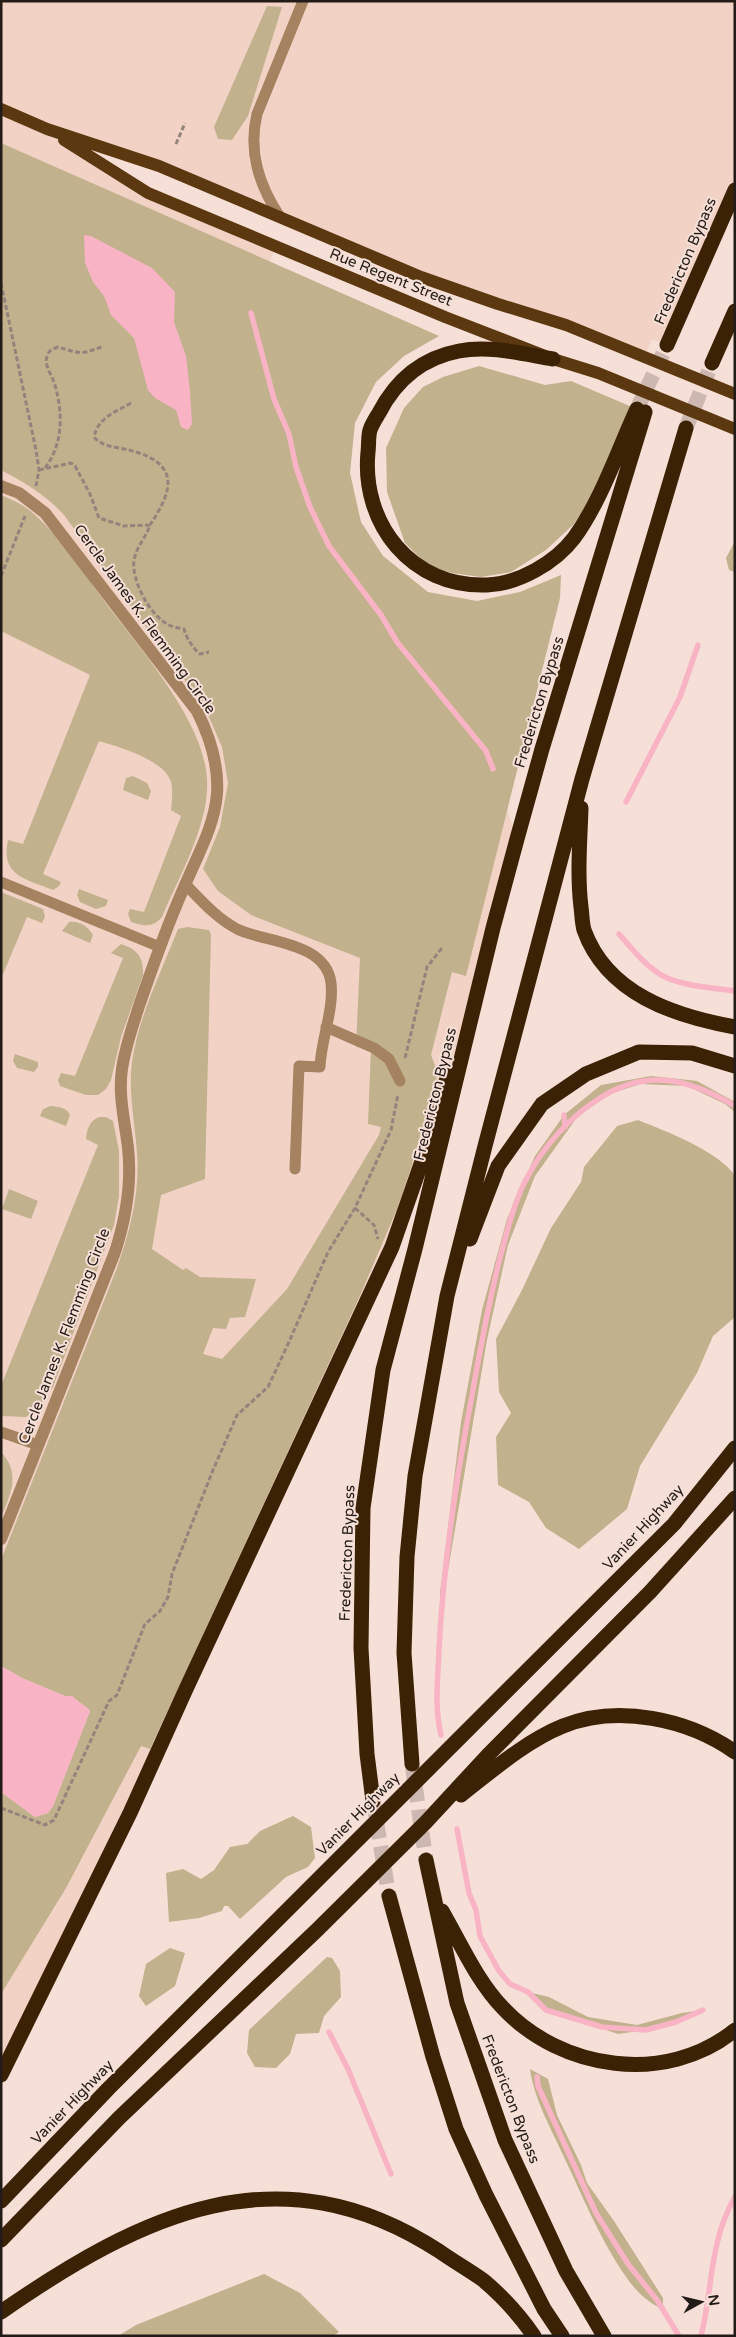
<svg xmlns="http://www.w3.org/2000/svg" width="736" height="2337" font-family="'Varela Round',sans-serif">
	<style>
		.built { fill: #f1d2c5 }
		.green { fill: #c1b18d }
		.water { fill: #f8b3c5 }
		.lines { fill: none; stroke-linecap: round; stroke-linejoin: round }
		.stream { stroke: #f8b3c5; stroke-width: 5.5 }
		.highway-tunnel { stroke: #ccb8b0; stroke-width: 15; stroke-dasharray: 15 8; stroke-linecap: butt }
		.path { stroke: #94847d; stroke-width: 3; stroke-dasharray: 5 2.5; stroke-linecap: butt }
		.lane { stroke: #a58260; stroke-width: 11 }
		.street { stroke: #a58260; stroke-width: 12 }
		.primary { stroke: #5b380f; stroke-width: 12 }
		.highway { stroke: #3c2204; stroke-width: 15 }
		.labels { text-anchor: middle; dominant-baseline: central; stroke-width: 4; stroke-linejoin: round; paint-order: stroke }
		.street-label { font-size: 15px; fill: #231b17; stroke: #f6dfd6 }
	</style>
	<rect width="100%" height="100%" fill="#f6dfd6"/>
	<path class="built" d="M1,1h734v189l-68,155 -15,-6 -7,17 -595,-226 98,63 127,54 -24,66 10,33 232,423 24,70 -24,89 -72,236 -29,83 -391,828z"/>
	<path class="green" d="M267,6l15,1 -34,109 -16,24 -14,-1 -4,-12z
		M1,143l438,193 -35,20 -28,26 -21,41 -5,50 11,49 22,34 45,36 49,9 43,-9 41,-17 -1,23 -94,378 -14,-4 -21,83 7,18 -27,95 -14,41 -38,89 -209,451 -9,-3 -75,142 -65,106v-202l34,25 13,-4 5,-7 37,-95c-5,-6 -12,-9 -18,-15h-7l-43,-18 -21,-12v-106l116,-292c13,-38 23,-74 20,-115 -2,-30 -9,-61 -5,-91 6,-44 30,-92 46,-133l9,-2 22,3 2,5 -6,244 -44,16 -9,54 31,21 3,-2 14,9 56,2 -11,38 -15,1 -4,11 -13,-1 -10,26 19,5 65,-70 92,-154 2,-8 -13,-3 3,-76 -15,-1 4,-89 -109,-43 -33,-24 -15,-22 17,-42 8,-44 -6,-36 -17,-39 -141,-193c-18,-20 -39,-32 -63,-45z
		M479,366l66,19 26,-4 61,26 -36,84 -22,33 -28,26 -35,22 -30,5 -29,-4 -25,-8 -22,-22 -18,-51 -1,-44 18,-40 19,-21 20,-10z
		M1,495c12,5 23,10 33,19 28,25 49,58 71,88 34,45 93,113 101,168 8,47 -26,104 -44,147 -9,11 -19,9 -31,5l-3,-8 2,-5 14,3 37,-96 -10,-6c1,-9 2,-20 0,-28 -6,-22 -52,-35 -72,-41l-56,133 18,8 -2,4 -6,4c-27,-11 -53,-14 -45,-50l15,4 67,-169 -89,-44z
		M735,541v31l-6,-2 -3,-12z
		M133,776l14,7 4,8 -3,9 -25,-10 3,-12z
		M79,889l29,11 -2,6 -10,3 -16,-7 -3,-7z
		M1,892l42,17 2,8 -3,6 -15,-6 -26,62z
		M69,922c11,-1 18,4 24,13l-3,8 -28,-12z
		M121,944c16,5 23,13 22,31l-22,62 -10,43 -5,9 -8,6h-12l-26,-9 -2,-6 3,-7 14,3 48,-118 -12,-5z
		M15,1054l23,8v5l-4,5 -17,-4 -4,-7z
		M651,1076l46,5 38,21v10l-10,-8 -38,-18 -46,-2 -29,9 -34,23 -43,60 -27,69 -21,95 -46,272 -1,-19 21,-171 21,-112 25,-91 28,-63 29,-41 37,-30z
		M51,1106c8,1 15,1 19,9l-4,11 -26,-10 3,-7z
		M99,1117h7l7,4 6,30v45l-5,29 -61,162 -19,27 -9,3 -24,-1v-30l97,-241 -12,-6c1,-9 3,-18 13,-22z
		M638,1120c27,11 81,31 97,56v141l-22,19 -16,37 -57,93 -13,43 -48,40 -33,-21 -17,-26 -31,-17 -2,-48 15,-24 -12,-21 -3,-53 26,-49 29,-62 30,-46 3,-15 33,-41z
		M9,1189l29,12 -7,18 -29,-10z
		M1,1452c20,21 10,42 0,65z
		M293,1816l18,11 4,31 -7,9 -22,10 -46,42 -12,-13h-4l-2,5 -23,7 -30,4 -3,-49 17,-4 18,10 13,-9 16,-23 17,-3 13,-13z
		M170,1948l15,5 -10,33 -29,20 -7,-10 7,-32z
		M327,1957l5,1 8,13 1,26 -17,19 -5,17 -23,1 -6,20 -14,14 -21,-1 -8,-14 2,-23z
		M528,1992l21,5 39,20 49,8 45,-12 21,-3 -27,12 -30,8 -28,4 -72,-24z
		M530,2069l18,10 9,36 24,50 6,18 27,38 49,77v11c-17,-7 -29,-20 -39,-35 -25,-37 -42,-79 -61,-119 -12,-27 -29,-56 -33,-86z
		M264,2274l36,19 39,39 -6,4h-215l18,-11z"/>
	<path class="water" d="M84,235l7,1 61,32 23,24 -1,30 12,34 4,35 2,33 -4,6 -7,-3 -5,-17 -21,-12 -7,-8 -14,-52 -23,-23 -7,-19 -11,-14 -8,-19z
		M1,1666l21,12 43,18h7c6,6 13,9 18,15l-37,95 -5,7 -13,4 -34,-25z"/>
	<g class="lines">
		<path class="stream" d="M251,313l23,86 15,35 7,33 14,40 19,39 52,69 16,27 89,109 7,18
			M626,802l54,-105 18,-52
			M619,934c13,15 28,34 46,43 19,9 49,11 70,14
			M564,1115l1,12
			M441,1735c-7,-30 -3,-56 -2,-86 4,-74 14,-149 27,-221 11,-59 20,-117 35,-174 7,-26 14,-55 27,-78 16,-30 41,-58 69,-76 48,-32 91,-22 138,6
			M457,1829l12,64 7,17 4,26 19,35 11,13 18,8 18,18 56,17 44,3 30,-8 27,-12
			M329,2032l19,37 43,105
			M537,2077l1,9 58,127 32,51 29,36 22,36
			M701,2336c12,-48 8,-94 34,-139"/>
		<path class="highway-tunnel" d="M637,409l30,-64
			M686,428l26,-65
			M412,1764l14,96
			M373,1801l16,95"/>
		<path class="path" d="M176,144l9,-21
			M1,283l35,167 3,20 -3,16
			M131,403c-15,9 -33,14 -37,34 8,10 23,10 35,13 51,13 45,39 21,75
			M45,468c19,-25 18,-57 9,-86 -3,-8 -10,-17 -7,-26 1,-5 6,-7 11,-9 24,7 22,8 46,-1
			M39,470l32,-7 4,3 15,28 9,24 25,8 26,-1c-4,13 -13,20 -16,35 -3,20 16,56 35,65 4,2 10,3 15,4 3,10 8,18 16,25l9,-2
			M1,576l24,-60
			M405,1058l22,-91 15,-19
			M355,1208l19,17 4,14
			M1,1808l44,17 9,-5 55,-119 8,-6 28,-71 15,-13 8,-14 4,-23 41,-104 24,-55 31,-28 21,-45 39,-90 27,-44 36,-78 7,-36"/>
		<path class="lane" d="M280,217c-21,-32 -32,-65 -23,-103l46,-113
			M1,882l159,65
			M185,884c16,16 31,34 52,45 30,14 89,13 94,54 3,28 -10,56 -11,84l-21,-1 -4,103
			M326,1027l48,21 15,11 11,22
			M1,1432l37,13"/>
		<path class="street" d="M1,486l18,7 26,20 152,198c13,26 22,54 20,83 -3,33 -19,60 -31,89 -18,39 -32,80 -46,120 -7,22 -15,44 -18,66 -4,26 3,53 6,79 4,36 -2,70 -13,104l-114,287"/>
		<path class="primary" d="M1,109l46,20 112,37 262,111 77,27 68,21 169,69
			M64,140l84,53 297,124 108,42 45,14 137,56"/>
		<path class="highway" d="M667,345l68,-155
			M553,359c-30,-5 -63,-14 -94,-8 -37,7 -63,29 -80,62 -3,5 -7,11 -9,17 -2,7 -1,15 -2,22 -7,72 44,136 119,133 31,-1 68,-22 87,-47 27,-37 44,-88 63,-129
			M712,363l23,-52
			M581,808c-1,33 -4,66 0,99 1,7 1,16 3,23 23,64 90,86 151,97
			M470,1239l28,-73 44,-62 44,-30 53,-22 53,1 43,13
			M412,1764l-8,-111 3,-96 8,-81 32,-180 38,-150 97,-367 104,-351
			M461,1795c32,-25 65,-54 102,-69 55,-22 125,-7 172,26
			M373,1801l-6,-47 -6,-106 2,-140 20,-138 32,-121 78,-321 24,-89 25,-90 103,-337
			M426,1860l31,143 48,137 61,131 38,65
			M389,1896l44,161 23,72 30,66 58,114 18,27
			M442,1911c19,33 35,70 61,97 58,62 163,78 232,22
			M1,2075l129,-262 56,-124 206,-442 29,-83 27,-89
			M1,2201l107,-112 566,-565 61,-76
			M1,2240l118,-122 198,-188 109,-108 62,-67 162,-163 85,-94
			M1,2312c140,-97 278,-165 438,-61 14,10 30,19 44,29 18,15 37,36 51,56"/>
	</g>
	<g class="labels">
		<g class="street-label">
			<text transform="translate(685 261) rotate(-67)">Fredericton Bypass</text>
			<text transform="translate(391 277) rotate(22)">Rue Regent Street</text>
			<text transform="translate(145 619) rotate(54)">Cercle James K. Flemming Circle</text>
			<text transform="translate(539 702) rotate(-73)">Fredericton Bypass</text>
			<text transform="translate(435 1094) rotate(-76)">Fredericton Bypass</text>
			<text transform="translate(64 1336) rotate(-69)">Cercle James K. Flemming Circle</text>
			<text transform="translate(643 1527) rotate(-47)">Vanier Highway</text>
			<text transform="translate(347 1553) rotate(-88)">Fredericton Bypass</text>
			<text transform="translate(358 1814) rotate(-45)">Vanier Highway</text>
			<text transform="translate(511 2099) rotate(69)">Fredericton Bypass</text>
			<text transform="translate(72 2102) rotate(-46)">Vanier Highway</text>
		</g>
	</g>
	<rect width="736" height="2337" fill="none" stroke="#231b17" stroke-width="5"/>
	<g transform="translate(701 2302) rotate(82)" stroke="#f6dfd6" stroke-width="4" paint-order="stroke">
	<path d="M0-4L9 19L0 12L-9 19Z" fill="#231b17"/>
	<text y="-8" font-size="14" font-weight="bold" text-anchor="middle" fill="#231b17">N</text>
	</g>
</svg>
